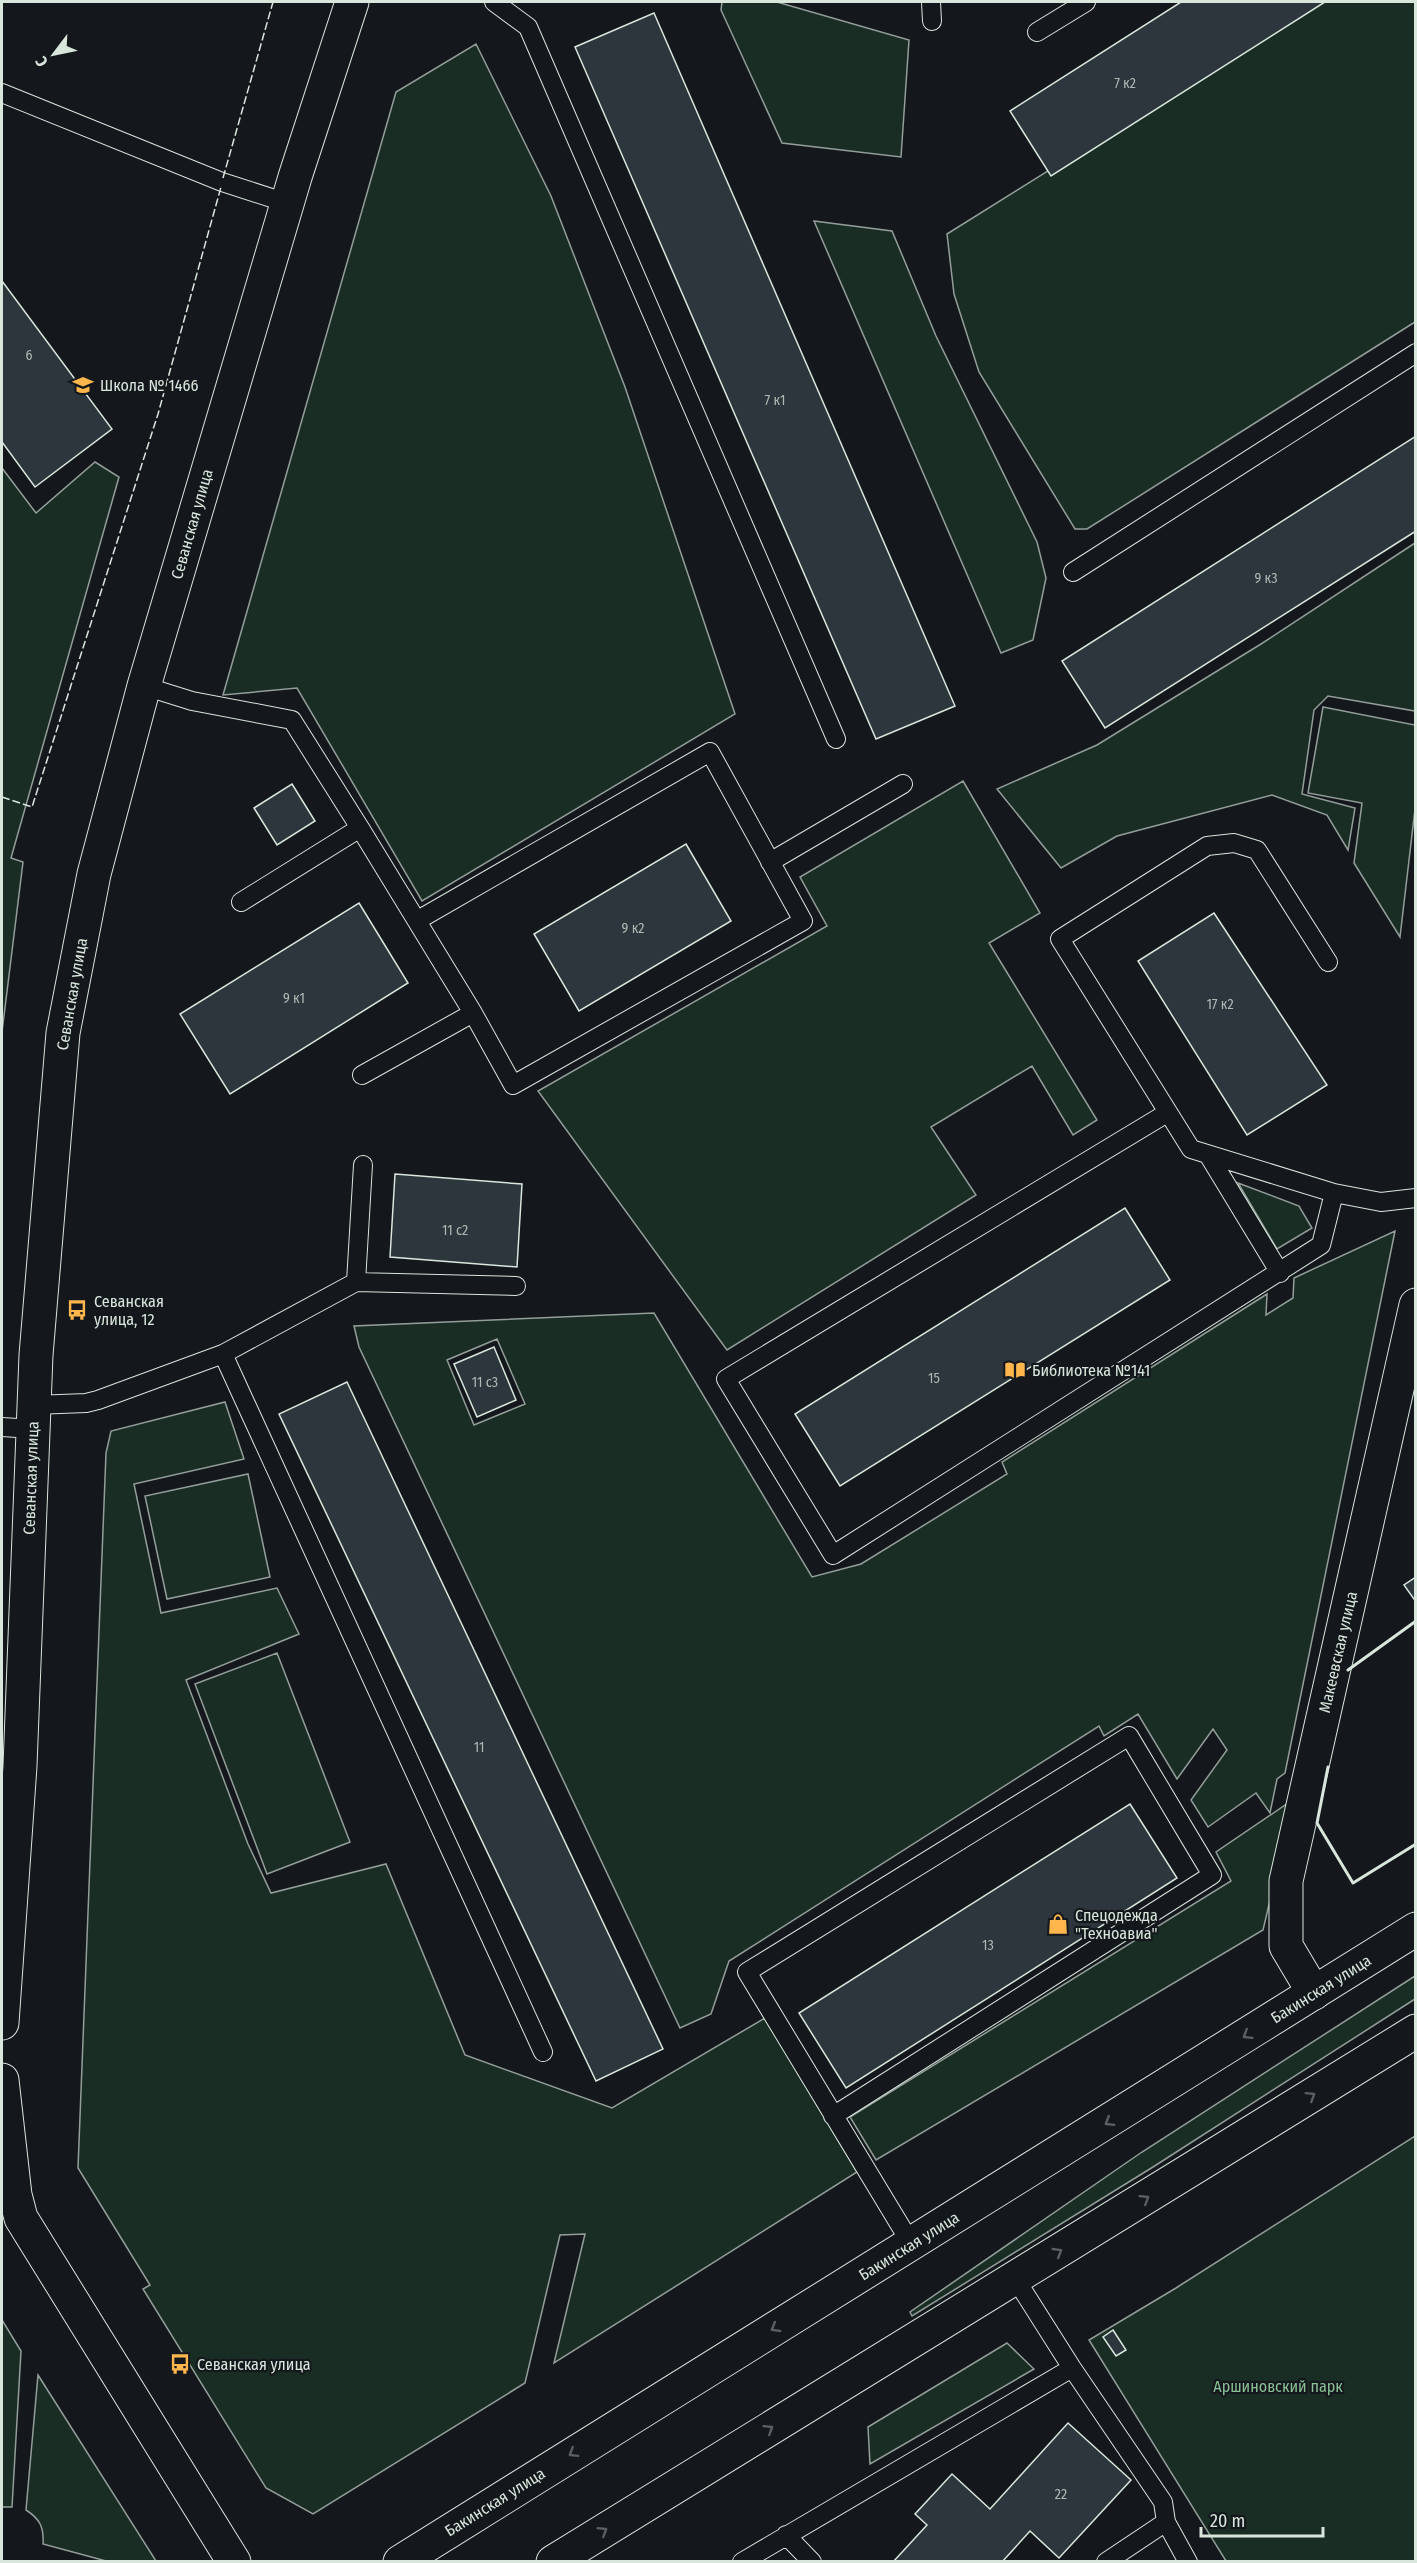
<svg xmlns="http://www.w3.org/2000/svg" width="1417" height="2563" font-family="'Fira Sans Condensed',sans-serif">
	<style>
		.green { fill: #1a2d24; stroke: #939e99; stroke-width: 1.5; fill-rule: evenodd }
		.building { fill: #2c363c; stroke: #d8e6dc; stroke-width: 1.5 }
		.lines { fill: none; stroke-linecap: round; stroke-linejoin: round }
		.service-casing { stroke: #d8e6dc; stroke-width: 20 }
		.minor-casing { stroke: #d8e6dc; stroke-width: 35 }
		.tertiary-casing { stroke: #d8e6dc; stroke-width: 35 }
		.primary-casing { stroke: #d8e6dc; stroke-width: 35 }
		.service { stroke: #14181c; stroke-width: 18 }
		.minor { stroke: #14181c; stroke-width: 33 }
		.tertiary { stroke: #14181c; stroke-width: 33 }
		.primary { stroke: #14181c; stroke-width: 33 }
		.fence { stroke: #d8e6dc; stroke-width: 1.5; stroke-dasharray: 8 3; stroke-linecap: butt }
		.wall { stroke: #d8e6dc; stroke-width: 3 }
		.oneway { stroke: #59605f }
		.labels { text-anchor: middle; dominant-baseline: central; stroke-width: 4.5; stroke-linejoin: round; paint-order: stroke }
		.number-label { font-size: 14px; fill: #adbab4 }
		.poi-label { font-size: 16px; fill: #d8e6dc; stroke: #14181c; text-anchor: start }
		.street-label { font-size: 16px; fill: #d8e6dc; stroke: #14181c }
		.park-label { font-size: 16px; fill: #8ac095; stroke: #14181c }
	</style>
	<rect width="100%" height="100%" fill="#14181c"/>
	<path class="green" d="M722,2h55l132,38 -8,117 -119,-14 -61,-133z
		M1318,2h97v320l-328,207h-12l-96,-157 -25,-78 -7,-60z
		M476,44l75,152 74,191 110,327 -313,187 -125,-213 -74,7 173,-603z
		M814,221l78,10 44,105 101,206 9,36 -13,62 -32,13z
		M95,462l24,15 -108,381 12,4 -21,170v-564l34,45z
		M1415,543v168l-87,-15 -14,14 -12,84 53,14 -7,42 -21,-35 -55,-20 -155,41 -56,32 -64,-79 100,-44 164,-101z
		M1323,707l92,18v84l-15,128 -46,-74 8,-60 -54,-10z
		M963,781l77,132 -51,30 108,177 -24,15 -41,-69 -101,61 45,68 -249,155 -189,-259 289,-165 -27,-49z
		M1238,1183l61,23 13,22 -35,21z
		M1395,1231l-110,542 -8,6 -7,34 -14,-20 -48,34 -17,-27 36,-50 -14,-21 -36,50 -39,-65 -34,22 -5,-10 -370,235 -18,53 -31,14 -321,-681 -5,-21 300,-13 158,264 49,-13 146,-90 -5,-12 265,-168 -1,21 27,-17 1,-20zM497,1339l28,65 -51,21 -27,-65z
		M225,1402l19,57 -110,25 27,129 116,-25 22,46 -113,46 62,164 23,49 115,-29 79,191 147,53 153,-90 92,154 -303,191 31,-129 -25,1 -35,148 -212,131 -47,-26 -123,-199 7,-4 -72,-117 28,-715 5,-22z
		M248,1474l22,103 -103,22 -22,-103z
		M277,1653l73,189 -83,32 -72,-190z
		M1294,1799l-31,131 -387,230 -26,-43 381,-236 -15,-29z
		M1415,1976v23l-262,168 -241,149 -2,-4 232,-160z
		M1415,2136v425h-189l-137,-221 87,-52z
		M2,2320l19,31 -9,156h-10z
		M1007,2343l27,26 -164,95 -2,-37z
		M38,2375l118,186h-50l-63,-17c1,-17 -3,-25 -17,-34z"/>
	<path class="building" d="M1181,2h144l-274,174 -41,-65z
		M654,13l301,693 -79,33 -301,-692z
		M2,281l110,148 -77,58 -33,-45z
		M1416,436v95l-311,197 -43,-67z
		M292,784l23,37 -38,24 -23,-37z
		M686,844l45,77 -152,90 -45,-77z
		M359,903l49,80 -178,111 -50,-80z
		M1214,913l113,172 -80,50 -109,-174z
		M395,1174l127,10 -5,83 -127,-10z
		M1125,1208l45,72 -330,206 -45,-72z
		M494,1347l22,53 -39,17 -23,-53z
		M347,1382l316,667 -67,32 -317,-667z
		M1416,1577v25l-12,-17z
		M1130,1804l47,74 -331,210 -47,-75z
		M1113,2330l13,20 -10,6 -13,-19z
		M1068,2423l63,57 -72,78 -29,-27 -28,31h-109l34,-37 -12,-11 37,-40 38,35z"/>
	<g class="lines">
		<g class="service-casing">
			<path id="service" d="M494,2l34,25 308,712
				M931,2l1,19
				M1037,32l49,-30
				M2,93l220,89 65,21
				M1073,572l343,-219
				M144,686l48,15 100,19 68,108 -119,74
				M360,828l113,185 -111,62
				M770,862l133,-78
				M418,920l292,-168 93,169 -290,164 -40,-72
				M1328,962l-71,-112 -23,-7 -27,3 -147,93 131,210 143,44 47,9 35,-4
				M1167,1113l-441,266 107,176 488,-310 13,-52
				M1209,1156l71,117
				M356,1282l160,4
				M223,1354l320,698
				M34,1405l52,-2 12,-3 125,-46 133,-72 7,-117
				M2,1427l30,2
				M833,2116l379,-241 -83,-139 -382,236 165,273
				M1015,2278l57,90 91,134 3,20 -60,40
				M1166,2522l22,40
				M786,2535l26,27
				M742,2562l330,-194"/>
		</g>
		<g class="minor-casing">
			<path id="minor" d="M1314,1993l-28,-47v-65l130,-576"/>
		</g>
		<g class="tertiary-casing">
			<path id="tertiary" d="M2,2023l18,-257 16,-411 27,-322 31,-159 50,-188 151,-509 57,-175
				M2,2080l13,115 6,23 213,344"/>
		</g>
		<g class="primary-casing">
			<path id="primary" d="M400,2562l1016,-633
				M553,2562l863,-531"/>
		</g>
		<use href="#service" class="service"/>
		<use href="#minor" class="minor"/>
		<use href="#tertiary" class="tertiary"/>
		<use href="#primary" class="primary"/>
		<path class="fence" d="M223,178l50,-176
			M2,797l30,10 126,-393 63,-227"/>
		<path class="wall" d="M1348,1670l68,-49
			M1328,1767l-11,56 36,60 63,-39"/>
	</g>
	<defs><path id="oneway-chevron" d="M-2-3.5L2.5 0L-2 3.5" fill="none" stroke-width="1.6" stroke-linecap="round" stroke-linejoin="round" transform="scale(1.5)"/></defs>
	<g class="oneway">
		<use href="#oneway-chevron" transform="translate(1247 2035) rotate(148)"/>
		<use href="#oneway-chevron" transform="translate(1311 2096) rotate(-32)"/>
		<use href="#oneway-chevron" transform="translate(1109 2122) rotate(148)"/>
		<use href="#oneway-chevron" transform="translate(1145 2199) rotate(-32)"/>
		<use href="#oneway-chevron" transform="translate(1058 2252) rotate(-31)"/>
		<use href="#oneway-chevron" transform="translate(775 2328) rotate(149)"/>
		<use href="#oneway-chevron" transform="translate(769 2429) rotate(-32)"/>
		<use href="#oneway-chevron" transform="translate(573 2453) rotate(148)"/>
		<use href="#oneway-chevron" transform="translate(603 2531) rotate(-32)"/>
	</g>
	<defs>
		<g id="school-bare" transform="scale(1.62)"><path d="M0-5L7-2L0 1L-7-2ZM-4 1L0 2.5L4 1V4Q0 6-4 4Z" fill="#ffb74d" stroke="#14181c" stroke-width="2.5" paint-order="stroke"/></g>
		<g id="bus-bare" transform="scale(1.62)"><path d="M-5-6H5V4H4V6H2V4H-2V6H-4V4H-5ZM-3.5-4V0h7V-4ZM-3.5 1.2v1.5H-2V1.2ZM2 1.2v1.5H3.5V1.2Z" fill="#ffb74d" stroke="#14181c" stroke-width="2.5" paint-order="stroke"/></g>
		<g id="library-bare" transform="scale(1.62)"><path d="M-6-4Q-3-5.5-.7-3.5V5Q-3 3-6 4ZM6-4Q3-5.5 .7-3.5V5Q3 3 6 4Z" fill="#ffb74d" stroke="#14181c" stroke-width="2.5" paint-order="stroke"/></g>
		<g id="shop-bare" transform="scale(1.62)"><path d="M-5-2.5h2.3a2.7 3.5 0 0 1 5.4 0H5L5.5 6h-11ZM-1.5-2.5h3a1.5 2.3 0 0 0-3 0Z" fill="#ffb74d" stroke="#14181c" stroke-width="2.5" paint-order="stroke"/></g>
	</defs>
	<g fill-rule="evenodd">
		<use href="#school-bare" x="83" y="385"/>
		<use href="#bus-bare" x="77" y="1310"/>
		<use href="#library-bare" x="1015" y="1370"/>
		<use href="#shop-bare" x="1058" y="1924"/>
		<use href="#bus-bare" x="180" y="2364"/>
	</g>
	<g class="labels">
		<g class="number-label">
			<text x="1125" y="83">7 к2</text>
			<text x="29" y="355">6</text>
			<text x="775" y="400">7 к1</text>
			<text x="1266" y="578">9 к3</text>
			<text x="633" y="928">9 к2</text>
			<text x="294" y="998">9 к1</text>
			<text x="1220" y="1004">17 к2</text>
			<text x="455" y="1230">11 с2</text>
			<text x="934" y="1378">15</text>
			<text x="485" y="1382">11 с3</text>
			<text x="479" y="1747">11</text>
			<text x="988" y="1945">13</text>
			<text x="1061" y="2494">22</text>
		</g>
		<g class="poi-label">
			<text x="100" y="385">Школа № 1466</text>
			<text x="94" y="1301">Севанская<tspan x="94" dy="18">улица, 12</tspan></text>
			<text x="1032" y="1370">Библиотека №141</text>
			<text x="1075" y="1915">Спецодежда<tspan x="1075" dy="18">"Техноавиа"</tspan></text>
			<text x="197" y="2364">Севанская улица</text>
		</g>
		<g class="street-label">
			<text transform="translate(192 524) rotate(-74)">Севанская улица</text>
			<text transform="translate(72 994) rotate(-80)">Севанская улица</text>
			<text transform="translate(31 1478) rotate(-88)">Севанская улица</text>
			<text transform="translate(1338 1652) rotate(-77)">Макеевская улица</text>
			<text transform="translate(1321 1989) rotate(-32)">Бакинская улица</text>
			<text transform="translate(909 2246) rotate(-32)">Бакинская улица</text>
			<text transform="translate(495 2502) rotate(-32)">Бакинская улица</text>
		</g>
		<g class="park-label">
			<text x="1278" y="2386">Аршиновский парк</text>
		</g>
	</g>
	<rect width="1417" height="2563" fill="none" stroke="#d8e6dc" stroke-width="6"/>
	<g transform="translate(54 54) rotate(238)" stroke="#14181c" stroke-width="4.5" paint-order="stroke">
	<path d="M0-4.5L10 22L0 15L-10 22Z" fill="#d8e6dc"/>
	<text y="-9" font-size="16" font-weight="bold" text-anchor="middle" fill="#d8e6dc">С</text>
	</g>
	<path d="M1201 2527v9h122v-9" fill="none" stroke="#d8e6dc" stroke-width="3"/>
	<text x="1210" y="2527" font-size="18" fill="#d8e6dc" stroke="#14181c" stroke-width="4.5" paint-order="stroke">20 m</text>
</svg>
